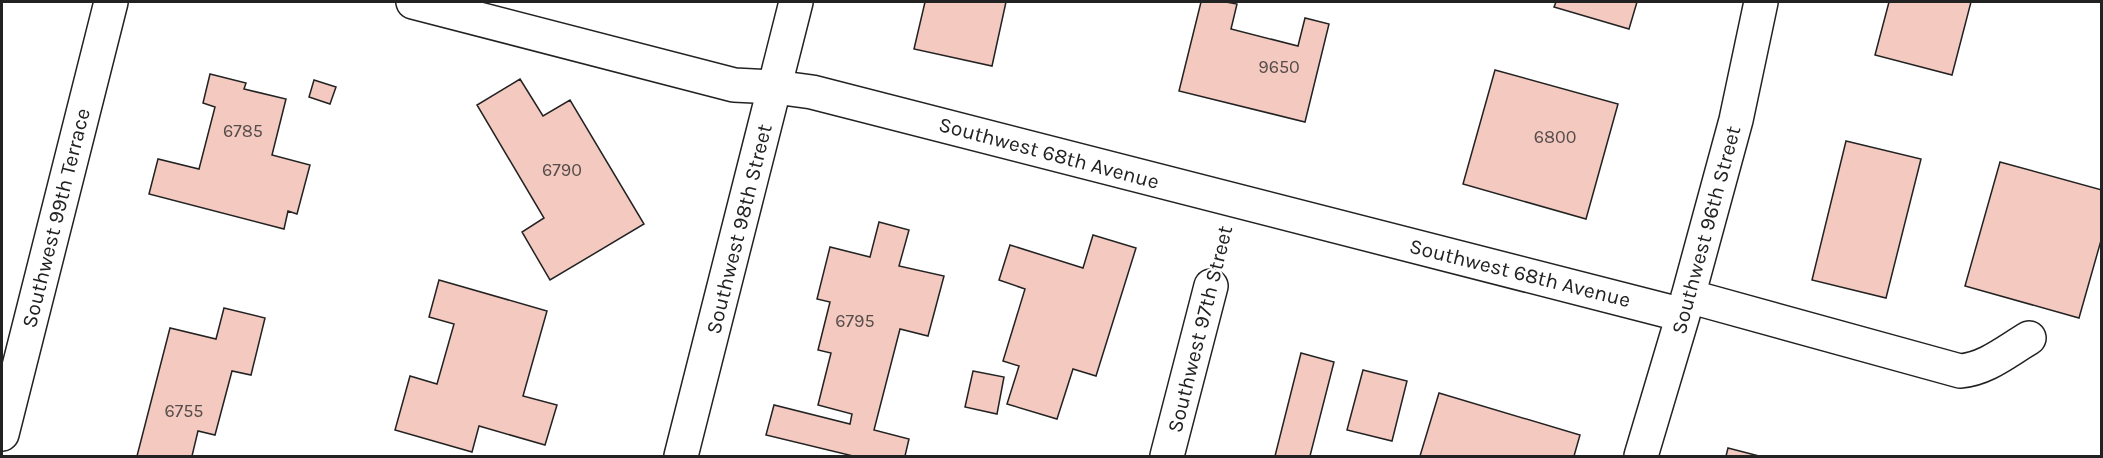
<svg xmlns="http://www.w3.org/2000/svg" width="2103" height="458" font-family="Karla,sans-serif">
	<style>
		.building { fill: #f3c9c0; stroke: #222; stroke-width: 1.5 }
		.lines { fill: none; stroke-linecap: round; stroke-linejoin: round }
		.minor-casing { stroke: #222; stroke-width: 36 }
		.path { stroke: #646464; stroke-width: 4; stroke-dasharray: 4.5 3; stroke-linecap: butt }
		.minor { stroke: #fff; stroke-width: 33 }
		.labels { text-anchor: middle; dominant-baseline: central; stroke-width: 4.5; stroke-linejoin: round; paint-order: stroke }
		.number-label { font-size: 18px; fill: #564c4a }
		.street-label { font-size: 21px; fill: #222; stroke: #fff }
	</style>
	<rect width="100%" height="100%" fill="#fff"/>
	<path class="building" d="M925,2h81l-14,64 -78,-17z
		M1201,2h25l11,2 -6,25 67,17 7,-28 24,6 -24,98 -126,-31z
		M1556,2h81l-8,27 -75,-22z
		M1889,2h82l-19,73 -77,-20z
		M1495,70l123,34 -32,115 -123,-35z
		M210,74l36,9 -2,6 42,10 -14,56 38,10 -13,49 -9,-3 -4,18 -135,-35 9,-35 41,10 16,-62 -12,-4z
		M520,79l23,37 27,-16 74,124 -94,56 -28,-48 22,-14 -67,-113z
		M314,80l22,7 -6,17 -21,-7z
		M1846,141l75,18 -35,139 -74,-18z
		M2000,162l102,28v47l-23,81 -114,-32z
		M879,222l30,8 -10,36 45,10 -16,60 -28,-7 -26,101 35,9 -4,17h-52l-87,-21 8,-30 76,19 2,-10 -34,-9 13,-52 -13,-3 12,-48 -13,-3 13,-52 40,10z
		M1093,235l43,13 -40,128 -23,-7 -16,50 -50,-15 12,-38 -16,-5 22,-72 -26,-9 11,-35 73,23z
		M439,280l108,31 -24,85 34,9 -12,40 -66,-19 -7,26 -77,-22 15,-54 27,8 17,-60 -25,-7z
		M224,308l41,10 -14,57 -19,-4 -17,64 -17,-4 -6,25h-55l33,-128 46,11z
		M1301,353l33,9 -24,94h-35z
		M1363,370l44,11 -15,60 -45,-11z
		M973,371l31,6 -7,37 -32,-7z
		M1439,393l141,42 -6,21h-154z
		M1728,448l31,8h-33z"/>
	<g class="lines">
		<g class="minor-casing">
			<path id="minor" d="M413,2l321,83 41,2 37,5 871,223
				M1688,296l272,75c26,-2 47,-20 69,-33
				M2,434l109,-432
				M681,456l115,-454
				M1167,456l44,-170
				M1641,456l42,-141 53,-195 25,-118"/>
		</g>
		<path class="path" d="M1219,256l7,-27"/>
		<use href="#minor" class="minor"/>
	</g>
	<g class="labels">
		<g class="number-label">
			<text x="1279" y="67">9650</text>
			<text x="243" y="131">6785</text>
			<text x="1555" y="137">6800</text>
			<text x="562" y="170">6790</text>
			<text x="855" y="321">6795</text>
			<text x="184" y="411">6755</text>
		</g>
		<g class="street-label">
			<text transform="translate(1049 153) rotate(15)">Southwest 68th Avenue</text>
			<text transform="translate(56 218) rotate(-76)">Southwest 99th Terrace</text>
			<text transform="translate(739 229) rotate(-76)">Southwest 98th Street</text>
			<text transform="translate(1706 230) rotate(-75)">Southwest 96th Street</text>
			<text transform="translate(1520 273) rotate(14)">Southwest 68th Avenue</text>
			<text transform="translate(1200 329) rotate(-76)">Southwest 97th Street</text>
		</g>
	</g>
	<rect width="2103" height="458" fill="none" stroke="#222222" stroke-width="6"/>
</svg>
